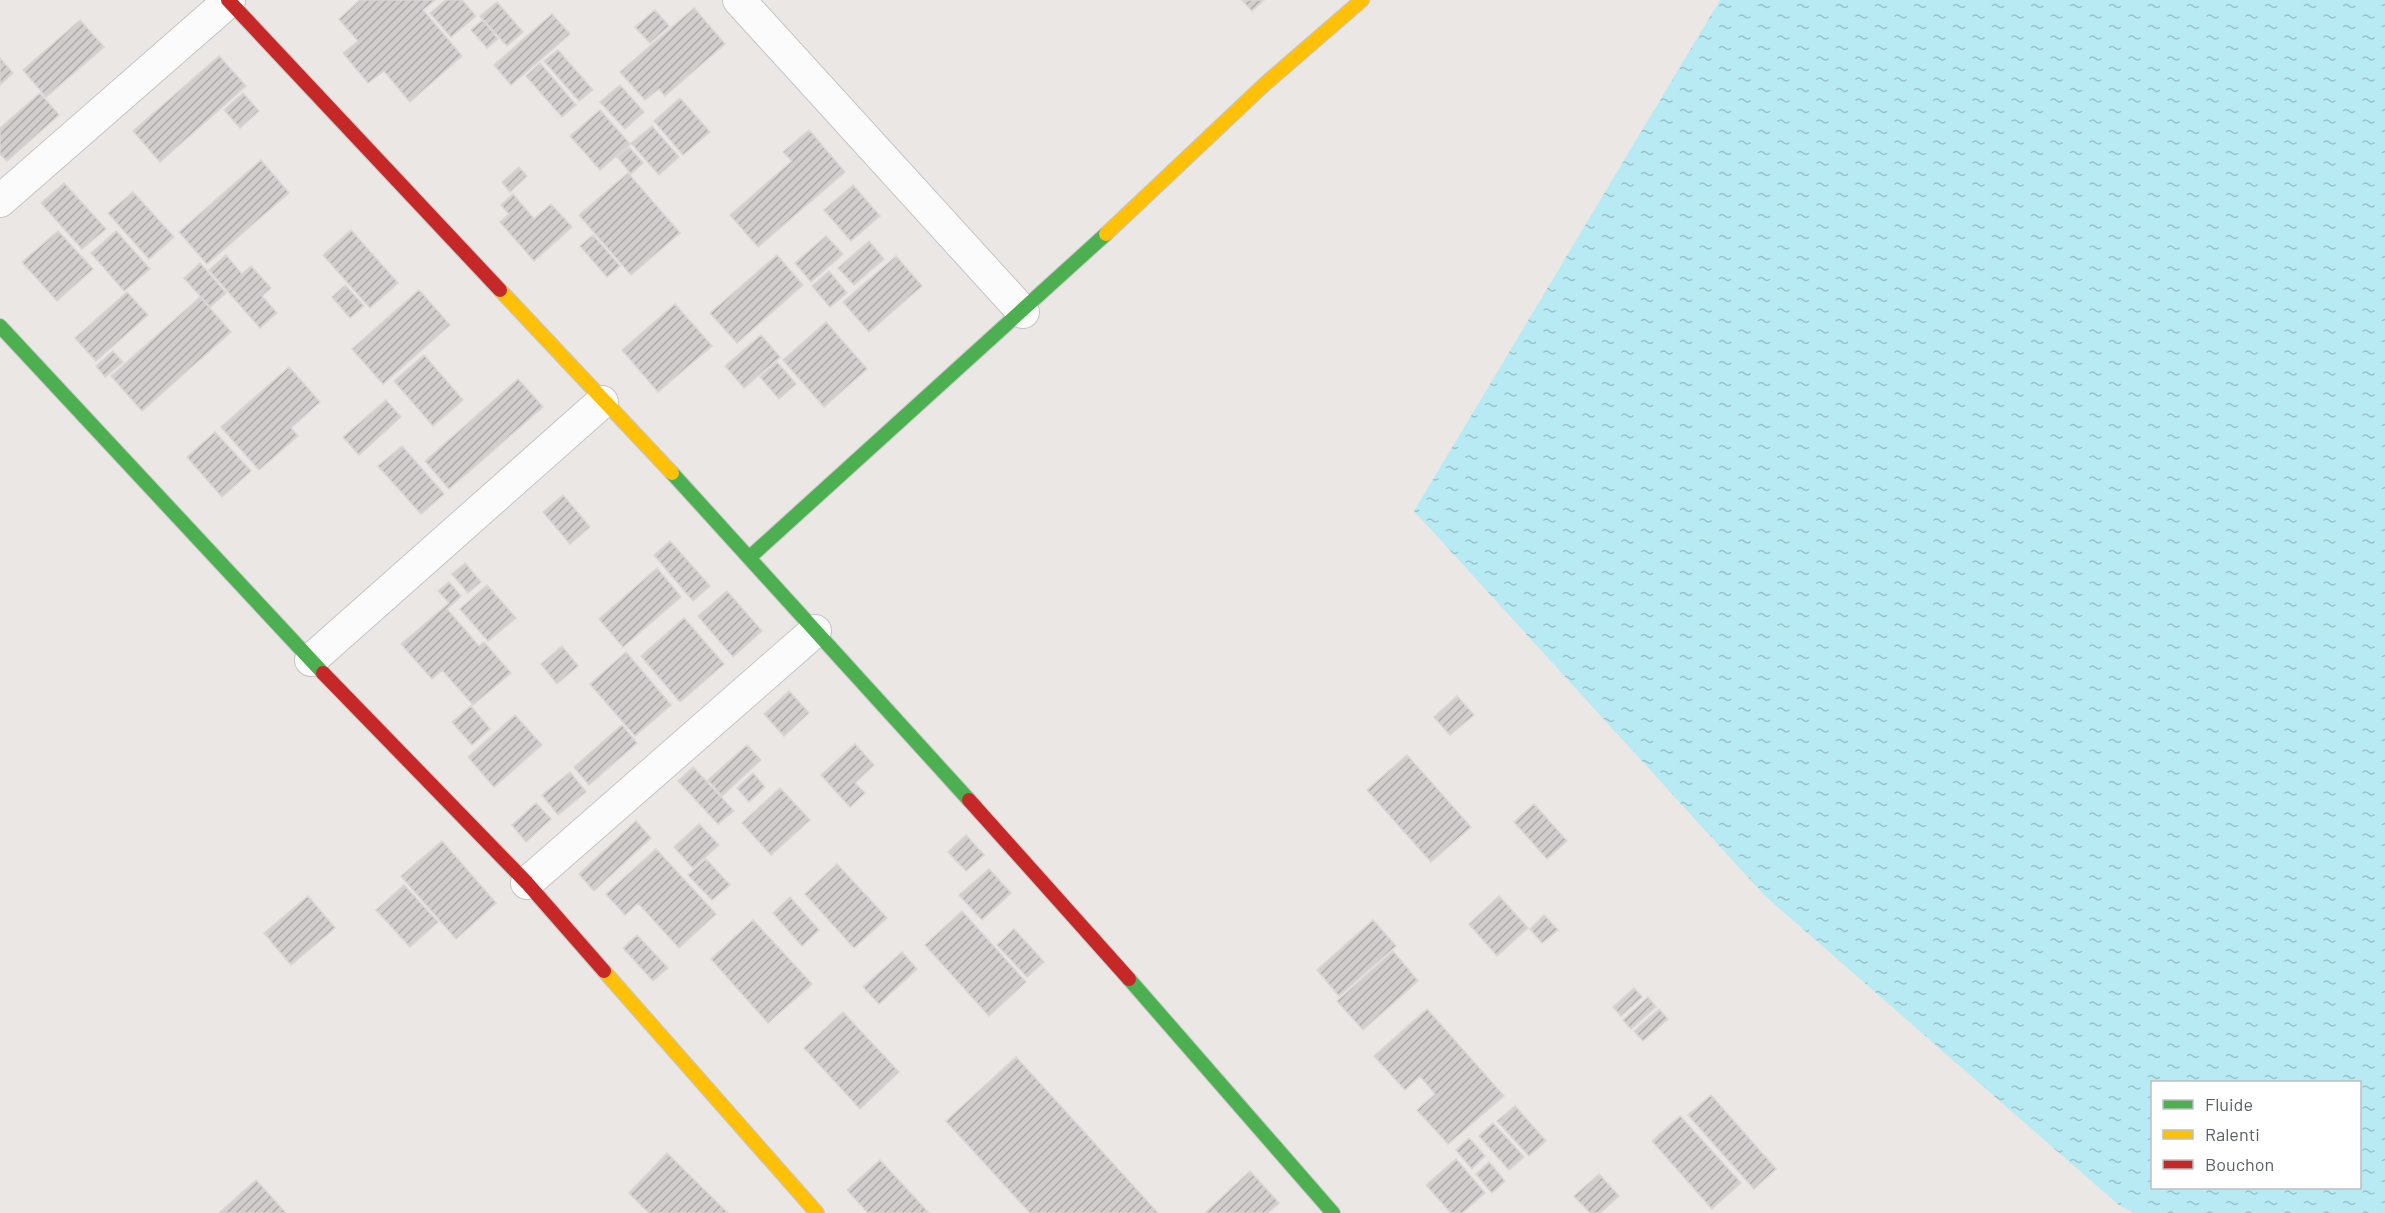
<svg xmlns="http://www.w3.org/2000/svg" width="2385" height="1213" font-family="Barlow,sans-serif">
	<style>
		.water { fill: url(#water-ripples); fill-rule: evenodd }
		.building { fill: url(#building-hatch); stroke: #d9d6d3; stroke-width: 1.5 }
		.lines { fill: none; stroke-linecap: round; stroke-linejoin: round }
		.street-casing { stroke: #c6c5c4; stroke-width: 34 }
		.fast-casing { stroke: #c6c6c6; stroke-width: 16 }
		.slow-casing { stroke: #c6c6c6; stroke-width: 16 }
		.jam-casing { stroke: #c6c6c6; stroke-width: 16 }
		.street { stroke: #fcfbfb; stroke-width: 32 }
		.fast { stroke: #4caf50; stroke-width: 14 }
		.slow { stroke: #ffc107; stroke-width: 14 }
		.jam { stroke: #c62828; stroke-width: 14 }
	</style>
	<defs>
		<pattern id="water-ripples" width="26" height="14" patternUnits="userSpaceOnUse" patternTransform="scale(1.5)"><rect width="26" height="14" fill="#b8eaf3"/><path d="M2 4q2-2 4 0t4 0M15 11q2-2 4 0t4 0" fill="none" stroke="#99c1c8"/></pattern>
		<pattern id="building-hatch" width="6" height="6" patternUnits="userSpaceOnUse" patternTransform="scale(1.5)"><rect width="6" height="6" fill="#d1cecd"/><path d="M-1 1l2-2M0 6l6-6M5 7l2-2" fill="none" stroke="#adaaaa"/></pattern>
	</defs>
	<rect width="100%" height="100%" fill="#eae7e4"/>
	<path class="water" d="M1720,0h665v1213h-250l-15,-7 -355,-310 -351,-385zM2152,1082h208v106h-208z"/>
	<path class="building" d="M360,0h75l-12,10 39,46 -52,46 -26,-31 -16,12 -25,-30 15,-12 -19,-22z
		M446,0h16l14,16 -25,21 -21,-24z
		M1242,0h22l-12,11z
		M497,2l26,30 -16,14 -27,-30z
		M694,8l31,36 -60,52 -6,-7 -14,11 -25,-28z
		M655,10l14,16 -19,17 -15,-16z
		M552,14l18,20 -59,51 -17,-20z
		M80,20l24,27 -58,50 -23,-27z
		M483,20l15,19 -11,9 -16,-18z
		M558,50l35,40 -14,11 -35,-40z
		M219,56l27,30 -86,76 -27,-31z
		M0,58l13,15 -13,12z
		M540,63l36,42 -14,12 -36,-41z
		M620,85l24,27 -19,17 -25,-27z
		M40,93l19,22 -52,46 -7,-7v-26z
		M243,93l16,18 -19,17 -16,-18z
		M680,98l30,34 -27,23 -29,-34z
		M600,110l30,34 -30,26 -30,-34z
		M652,126l27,31 -20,18 -28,-32z
		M809,130l36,42 -87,75 -28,-32 62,-54 -9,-9z
		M629,147l14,16 -12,11 -14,-17z
		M261,160l28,33 -82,71 -28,-32z
		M519,167l8,9 -17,16 -8,-10z
		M628,173l52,60 -49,42 -52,-60z
		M64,183l42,46 -24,20 -41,-46z
		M853,185l27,31 -29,25 -27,-31z
		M133,192l41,45 -25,22 -41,-46z
		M513,194l21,25 17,-15 21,23 -38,34 -34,-39 9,-8 -8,-9z
		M351,230l47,53 -28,25 -47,-53z
		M58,231l35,38 -36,32 -35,-39z
		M116,231l34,38 -26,22 -33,-38z
		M593,235l27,31 -13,11 -27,-31z
		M826,236l17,18 -32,28 -16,-19z
		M869,241l15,18 -30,26 -16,-17z
		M226,255l16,19 9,-8 20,22 -9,8 15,17 -17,15 -51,-58z
		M777,255l26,30 -66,58 -27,-30z
		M896,256l26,30 -53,46 -26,-30z
		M200,263l26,30 -16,14 -26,-29z
		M829,271l18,22 -17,14 -18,-21z
		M345,285l19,21 -14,12 -18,-21z
		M419,290l31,35 -67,59 -31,-35z
		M127,292l21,23 -52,46 -21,-23z
		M200,297l31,35 -89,79 -31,-35z
		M675,304l37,42 -54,46 -36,-42z
		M826,322l41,47 -43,38 -41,-47z
		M761,335l19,22 -36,31 -19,-22z
		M113,351l10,11 -18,15 -9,-11z
		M424,355l39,45 -30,26 -39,-45z
		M777,362l19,22 -17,15 -19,-22z
		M289,367l31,35 -29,26 7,8 -39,34 -38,-43z
		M518,379l25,28 -94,82 -24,-28z
		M386,400l15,17 -42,38 -16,-18z
		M215,432l36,39 -29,26 -35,-40z
		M402,446l42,48 -23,20 -43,-48z
		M563,495l27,32 -20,17 -27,-32z
		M670,541l40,45 -17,15 -39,-46z
		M465,563l16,19 -13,11 -16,-19z
		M657,568l24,29 -58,50 -24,-28z
		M449,582l12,14 -14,13 32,37 5,-4 27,31 -38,32 -31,-35 -10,9 -31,-35 48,-41 -11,-12z
		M487,585l29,33 -28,23 -28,-32z
		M727,591l35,40 -29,26 -35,-41z
		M684,618l40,46 -44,38 -39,-46z
		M562,646l16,20 -21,18 -16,-20z
		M626,652l45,53 -36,31 -45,-52z
		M789,691l20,22 -25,23 -20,-22z
		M1457,696l17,19 -24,20 -16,-18z
		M471,706l19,23 -18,16 -20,-23z
		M515,715l27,30 -48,42 -26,-30z
		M622,725l15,18 -48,42 -15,-18z
		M855,744l19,21 -19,18 10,10 -15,14 -29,-32z
		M747,745l14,15 -39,36 -14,-16z
		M1407,755l64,72 -40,35 -64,-72z
		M693,767l41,44 -16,13 -40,-43z
		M570,772l16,20 -28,23 -16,-20z
		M753,773l12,14 -16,15 -12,-14z
		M780,788l30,32 -39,35 -29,-32z
		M536,803l15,16 -25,23 -14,-17z
		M1534,804l33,37 -20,18 -33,-37z
		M636,821l15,17 -57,53 -15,-17z
		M699,824l20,21 -26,23 -19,-21z
		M966,835l18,20 -18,16 -18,-19z
		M442,841l54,62 -40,36 -55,-63z
		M656,849l60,65 -37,34 -41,-45 -13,12 -19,-21z
		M706,859l24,26 -18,15 -24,-25z
		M837,864l50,54 -33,30 -49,-54z
		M989,869l22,24 -29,27 -23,-25z
		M404,885l34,37 -28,25 -34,-37z
		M308,896l27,32 -44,37 -27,-32z
		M1499,896l29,32 -31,28 -28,-32z
		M790,897l29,33 -17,16 -29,-33z
		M962,911l64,71 -37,34 -64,-71z
		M1544,915l14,15 -16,13 -12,-14z
		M753,920l59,64 -44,39 -57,-64z
		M1373,920l23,26 -57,50 -22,-26z
		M1014,929l30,33 -17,15 -30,-32z
		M637,935l31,33 -15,13 -30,-33z
		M1393,951l25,30 -55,49 -26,-29z
		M902,952l15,17 -38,35 -16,-17z
		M1634,988l8,9 -21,19 -8,-9z
		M1648,997l8,10 -25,22 -8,-9z
		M1427,1009l77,87 -56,48 -31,-34 18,-16 -15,-18 -15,14 -31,-34z
		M1659,1009l9,10 -25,22 -9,-10z
		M843,1012l56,60 -39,37 -56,-61z
		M1016,1057l142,156h-128l-84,-92z
		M1711,1095l65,74 -22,20 -66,-74z
		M1515,1106l31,35 -17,15 -32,-35z
		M1680,1116l61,67 -29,26 -60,-68z
		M1493,1123l31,34 -15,13 -30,-34z
		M1469,1138l16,18 -13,13 -16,-19z
		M667,1153l61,60h-79l-20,-20z
		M1456,1159l29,34 -23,20h-11l-25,-28z
		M880,1160l49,53h-61l-21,-23z
		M1489,1162l16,19 -13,12 -16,-19z
		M1250,1171l29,32 -11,10h-63z
		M1599,1174l20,22 -19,17h-10l-16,-17z
		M256,1180l30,33h-67z"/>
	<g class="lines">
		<g class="street-casing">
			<path id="street" d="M739,0l284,312
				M0,201l229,-200
				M311,660l291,-258
				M527,883l288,-252"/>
		</g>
		<g class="fast-casing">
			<path id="fast" d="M0,326l323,347
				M672,473l297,327
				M750,557l356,-323
				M1129,979l204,234"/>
		</g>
		<g class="slow-casing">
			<path id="slow" d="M1106,234l159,-150 97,-84
				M500,290l172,183
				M604,971l213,242"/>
		</g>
		<g class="jam-casing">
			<path id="jam" d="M228,0l272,290
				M323,673l204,210 77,88
				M969,800l160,179"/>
		</g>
		<use href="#street" class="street"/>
		<use href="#fast" class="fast"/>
		<use href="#slow" class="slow"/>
		<use href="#jam" class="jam"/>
	</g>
	<rect x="2151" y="1081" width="210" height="108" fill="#ffffff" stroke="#bdbfc0" stroke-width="1.5"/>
	<rect x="2163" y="1100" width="30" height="9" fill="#4caf50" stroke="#bdbfc0" stroke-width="1.5"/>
	<text x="2205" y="1111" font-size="18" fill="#5a5f62">Fluide</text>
	<rect x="2163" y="1130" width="30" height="9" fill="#ffc107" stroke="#bdbfc0" stroke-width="1.5"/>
	<text x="2205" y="1141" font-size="18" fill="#5a5f62">Ralenti</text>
	<rect x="2163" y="1160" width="30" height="9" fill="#c62828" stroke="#bdbfc0" stroke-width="1.5"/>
	<text x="2205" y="1171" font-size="18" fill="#5a5f62">Bouchon</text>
</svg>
